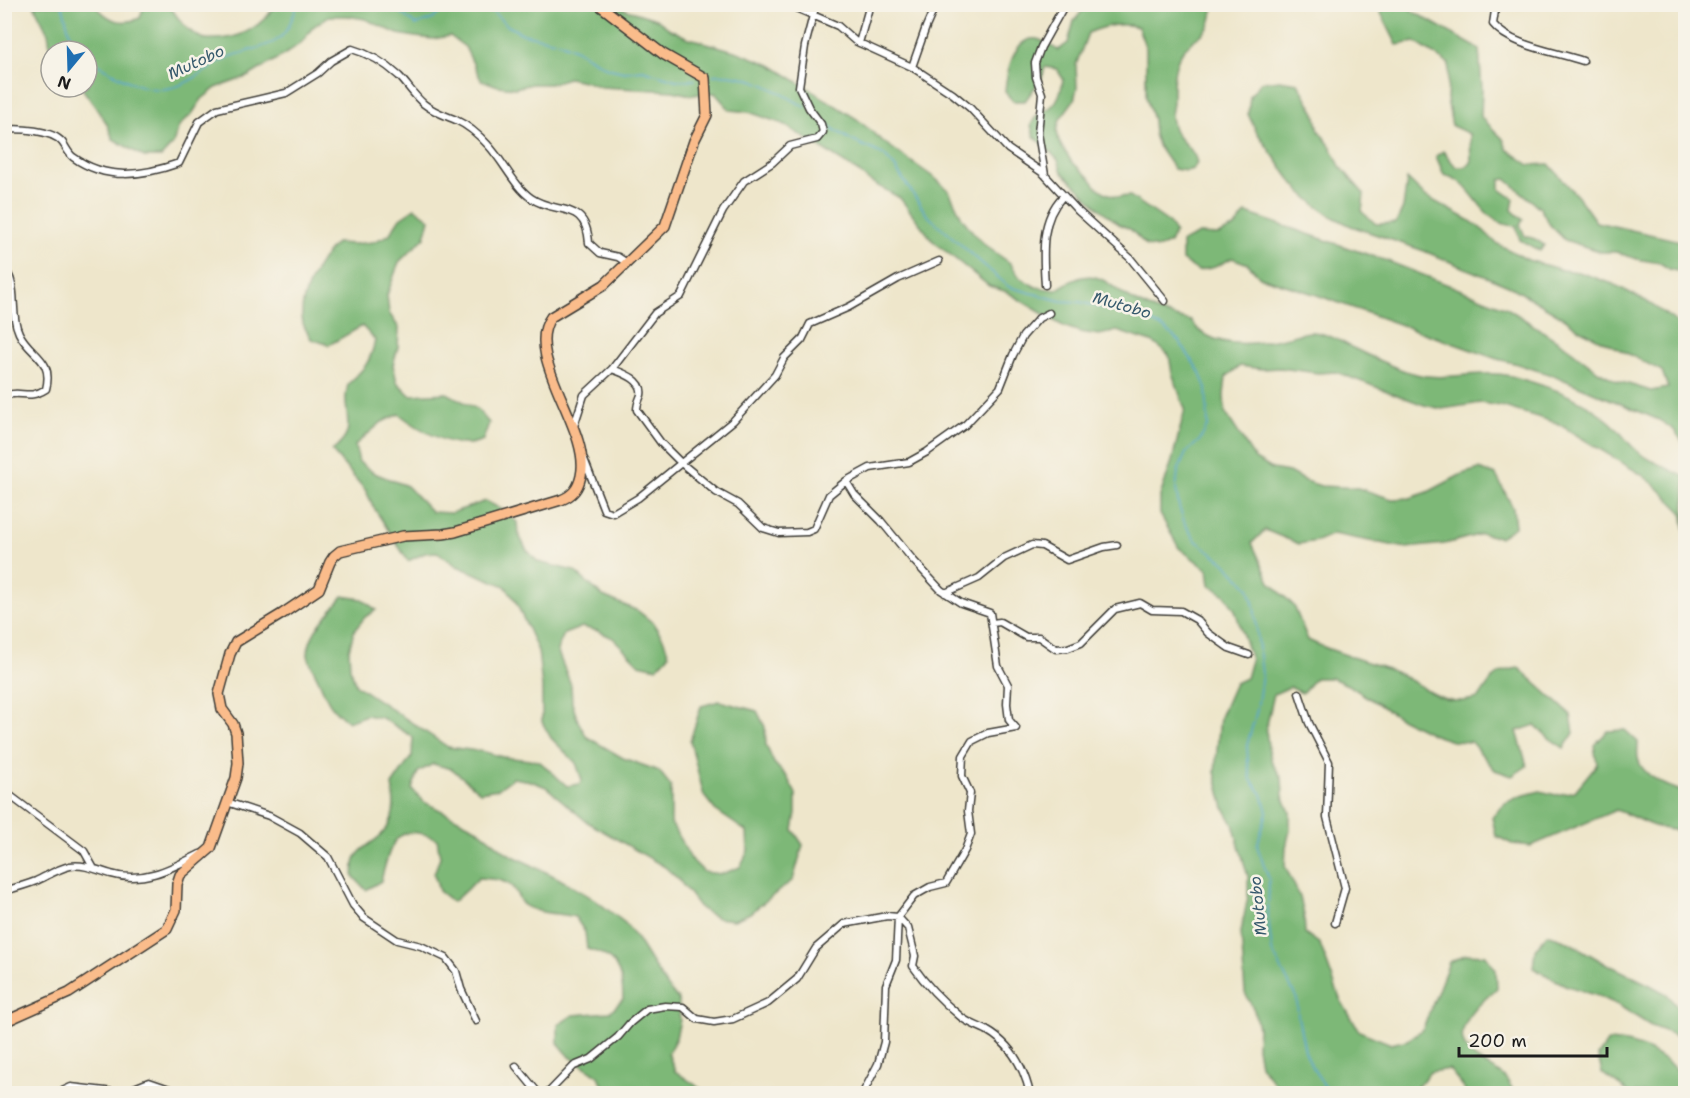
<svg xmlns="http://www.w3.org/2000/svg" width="1690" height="1098" font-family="'Shantell Sans',sans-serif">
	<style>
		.forest { fill: #7db877; stroke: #4c6a4a; stroke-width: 1.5 }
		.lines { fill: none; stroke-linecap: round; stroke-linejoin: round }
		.stream { stroke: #57a5d0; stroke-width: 1.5 }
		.street-casing { stroke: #3c3a36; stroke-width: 9 }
		.primary-casing { stroke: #3c3a36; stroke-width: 12 }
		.street { stroke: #fff; stroke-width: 6 }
		.primary { stroke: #fabc8b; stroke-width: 9 }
		.labels { text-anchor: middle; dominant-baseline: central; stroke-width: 5; stroke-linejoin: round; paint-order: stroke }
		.water-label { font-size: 16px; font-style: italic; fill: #375a6d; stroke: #f7f3e8 }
	</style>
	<rect width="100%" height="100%" fill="#f7f3e8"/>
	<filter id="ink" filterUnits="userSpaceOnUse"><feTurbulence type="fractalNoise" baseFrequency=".0167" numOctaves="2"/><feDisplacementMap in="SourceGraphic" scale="12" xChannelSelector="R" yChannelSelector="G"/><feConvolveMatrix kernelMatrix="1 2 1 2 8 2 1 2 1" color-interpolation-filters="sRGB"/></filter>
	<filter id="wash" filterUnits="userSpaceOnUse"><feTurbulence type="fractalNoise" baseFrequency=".008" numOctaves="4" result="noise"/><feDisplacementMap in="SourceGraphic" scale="24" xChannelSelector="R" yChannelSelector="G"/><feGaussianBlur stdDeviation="1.35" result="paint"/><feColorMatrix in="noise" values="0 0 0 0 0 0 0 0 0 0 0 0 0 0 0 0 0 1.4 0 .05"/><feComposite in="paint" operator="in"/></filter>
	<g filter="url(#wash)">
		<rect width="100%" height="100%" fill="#eee6cb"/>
		<path class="forest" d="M600,4l21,4 35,11 14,10 16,8 52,15 33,13 86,54 28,24 51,36 13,12 13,27 11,14 13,14 24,17 10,15 16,9 20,3c43,-29 46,-6 82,13 16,8 35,14 53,18 20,29 64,24 93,17 14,-3 21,-8 35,-5 12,2 23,9 34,15 20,9 41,21 63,26 31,8 64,-5 95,2 36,10 69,20 98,45 11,9 18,22 28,30 15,12 32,17 48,26v54l-3,-19 -28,-28 -15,-11 -82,-50 -56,-17 -20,-3 -39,6 -18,-4 -88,-33 -18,1 -38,-5 -18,1 -22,-3 -14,11 -2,18 1,17 30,47 17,10 17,3 16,9 16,5 37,2 34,11 18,-1 18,-6 34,-18 17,-5 17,6 17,33 2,19 -15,10 -19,-3 -36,10 -39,4 -73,-14 -16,7 -18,3 -34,-14 -13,13 18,39 24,24 14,34c28,14 58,20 87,32 17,7 31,20 48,26 14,5 23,3 36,0 13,-20 16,-27 40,-30l52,47 3,18 -10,15 -15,-10 -14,-13 -18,6 10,35 -15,10 -17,-6 -24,-28 -19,-1 -18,-6 -34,-17 -50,-32 -18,-8h-17l-13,15 -12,-6 -16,7 -8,35 2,17 4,17 10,15 1,18 7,16v18l-4,17 -1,19 15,31 4,18 1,18 15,11 20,55 19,32 32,13 17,-4 15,-11 26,-67 17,-8 19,1 11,15 1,18c-23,21 -56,49 -16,74 17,11 25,11 33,31h-48l-4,-8 -13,-16 -19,3 -12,14 -4,7h-132l-22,-28 -3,-18 1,-20 -4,-17 -9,-17 -4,-61 7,-36v-19l-15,-53 -9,-16 -9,-36 5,-55 15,-34 11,-5 5,-18 -16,-50 -10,-15 -15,-10 -2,-15 -29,-22 -19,-34v-18l12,-35 13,-52 -13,-36 -3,-18 -15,-12 -37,-12 -18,4 -19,-3 -17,-6 -56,-34 -18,-6 -56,-45 -33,-43 -31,-17 -13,-11 -73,-46 -34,-12 -19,-2 -15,-17 -24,2 -18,-4 -72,-4 -17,-6 -16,-3 -18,6h-18l-17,4 -17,-2 -17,-6 -16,-33 -15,-11 -17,3 -18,-2 -17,-3 -33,-15 -18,-3h-18l-16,11 -11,15 -15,11 -38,23 -33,12 -14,11 -10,15 -13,12 -6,18 -12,13h-17l-31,-18 -7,-17 -25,-35h6v-36l-36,1 -3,-19 -14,-28h61c13,15 25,21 45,13l4,-13h25c8,12 19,28 33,33 4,2 10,1 14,1 26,0 46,-14 60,-34z
			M1209,4l4,5c-2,29 -17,24 -31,43 -10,16 -9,33 -9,50 0,5 -2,9 -2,14 3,29 22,27 26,47l-4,6 -7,2 -12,-2 -16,-23 -4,-12 -1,-14 -7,-23v-48l-8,-22c-18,-5 -33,-1 -50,6l-12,32 1,23 -3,12 -14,19 -3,12 2,11 12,19 19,17 6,8 10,7 12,4 12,-1 38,26 7,10 -5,11 -12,5 -11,-2 -17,-17 -11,-5 -19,-15 -38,-37 -4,-12 -24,-24 -3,-11c8,-16 11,-10 21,-19 7,-6 10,-19 11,-27l-6,-10 -12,-2 -3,11 -17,23h-12l-8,-9c1,-17 8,-56 32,-53 6,1 15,8 21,11l10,-7 6,-22 8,-10 11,-6z
			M1377,5h33l2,6 67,38 3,39 -1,29 22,22 4,10 23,16 19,-1 30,34 17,24 89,20v30l-14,-2 -11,-7 -24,-4 -20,-7h-15l-36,-12 -15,-15 -10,-17 -34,-29 -6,1v9l14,10 -2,11 11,10 -3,5 5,11 10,3 9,6 -4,6 -20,-11 -4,-14c-38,-1 -40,-45 -72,-51l-8,-19 7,-5 13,16h10l5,-4 -1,-29 -18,-8 -5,-27 2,-35 -34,-22 -18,3z
			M1279,80l19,3 17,30 4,18 12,16 9,19 24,28 -2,18 14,12 20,-1 7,-15 4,-29 18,17 44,24 14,10 13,13 32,17 34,10 17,2 34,12 33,17 39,27v117l-11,-15 -15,-10 -104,-44 -41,-13 -17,-4 -183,-65 -54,-17 -12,-13 -16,-6 -17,9 -17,4 -16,-11v-18l17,-8 19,1 17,-8 11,-14 144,49 117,46 60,39 31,24 17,9 36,11 17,-3 -6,-17 -83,-42 -15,-11 -51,-30 -89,-37 -73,-25 -18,-9 -16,-11 -16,-14 -12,-14 -33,-47 -8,-17 2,-18 11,-14z
			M415,208l15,11 -5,18 -26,25 -12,33 2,18 10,15 -1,19 -5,18 4,17 13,13 37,-2 30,16 12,14 -6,17c-6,2 -13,5 -19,4 -22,-1 -48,-17 -65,-30l-17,8 -27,23 4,17 15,11 33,13 25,26 19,1 35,-12 17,9 14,12 1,11 8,16 12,13 36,9 29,25 35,15 15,12 10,15 6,17 -12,13 -18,-4 -26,-26 -15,-7 -16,-4 -18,7 -7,16 14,35 1,18 6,18 9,16 36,21 36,13 12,15v37l20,36 13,13 18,2 18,-7 8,-16 -1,-19 -32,-22 -11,-14 -14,-55 11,-35 18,-5 38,10 8,16 1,18 8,18 13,14 9,17v19l-3,17 10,15 -10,35 -43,33 -16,7 -17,-2 -16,-9 -22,-29 -14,-13 -78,-45 -41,-35 -15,-6 -18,-3 -15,11 -18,3 -28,-23 -19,-5 -15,8 -6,17 12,13 52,26 31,25 51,25 36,21 31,24 12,16 30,48 11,12 2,21 -4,18 -8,15 7,18 32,22h-101l-7,-17 -29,-19 -12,-14v-18l15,-10 37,-3 13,-13c0,-28 -8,-44 -36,-50l-2,-17 -10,-15c-16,-4 -38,-3 -51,-12 -5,-3 -6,-11 -10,-16 -8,-10 -23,-10 -35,-11l-26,24 -14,-11 -5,-17 6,-17 -3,-18c-43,-20 -47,8 -56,42l-15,9 -13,-14c1,-6 0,-14 3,-19 6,-10 17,-14 25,-22 15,-14 14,-31 11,-50l20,-29 1,-19 -31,-19 -16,-3 -18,7c-18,-14 -20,-20 -29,-41 -3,-7 -10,-18 -11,-26 0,-24 22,-41 35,-59l19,3 14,11 -11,7 -11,14 -5,19 1,18 6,17 92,62 37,5 18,5 36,4 28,25 13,-2 2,-4 -6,-17 -25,-25 -9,-16v-35l-4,-36 -23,-51 -10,-14 -48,-20 -20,-14 -12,1 -17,8 -34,-53 -8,-17 -34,-40c21,-16 16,-25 14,-48 -1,-6 1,-13 2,-19 16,-15 23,-22 27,-44l-13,-14 -33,19 -18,-6c-2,-5 -7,-11 -8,-16 -6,-26 16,-63 33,-80l18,1 19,-2 16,-7 11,-17z
			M1625,730l13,12c0,5 -1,11 0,16 3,18 32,30 47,34v38c-32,1 -41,-10 -69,-20l-85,36 -19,-2 -16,-8 -4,-19 13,-14 16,-7 19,-5 16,4 19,-4 22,-27 -3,-19 14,-14z
			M1547,934l18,6 36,21 49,24 17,9 12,14 6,3v28l-34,-13 -33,-21 -17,-8 -36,-12 -32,-17 2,-18z
			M1608,1041c33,1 52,14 77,35v17h-55l-28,-20 -4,-17z"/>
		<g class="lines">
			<path class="stream" d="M62,4l10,38 7,9
				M403,4l-1,10 14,11 17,-6 13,-12 7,-3
				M484,4l24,22 15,8 36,8 16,7 32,19 17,4 19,-2 33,10h19
				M87,58c22,12 50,33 76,31 26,-2 44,-22 66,-32 13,-5 38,-10 48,-17 12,-8 15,-23 21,-36
				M713,75c36,-3 61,14 92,32
				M824,123l27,17 33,15 11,12 32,48 82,72 52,14 19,1 52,13 17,6 16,8 14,12 20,30 7,17 2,37 -8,15 -14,13 -8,18 -2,18 3,18 6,17 10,16 29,22 25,26 5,18 8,68 -5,36 -10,35 1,18 3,17 11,14 5,18 -10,34 12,33 -1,37 4,35 25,48 1,18 7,34 7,16 18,27"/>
		</g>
	</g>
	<g filter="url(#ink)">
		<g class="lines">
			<g class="street-casing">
				<path id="street" d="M787,4l51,22 17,15 57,26 41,27 17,14 38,41 35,24 35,38 52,47 35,43
					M1496,4l-3,20c17,22 64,28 90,37
					M859,43l11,-39
					M912,67l14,-40 10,-23
					M4,130c15,-2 48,0 58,12 4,5 6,11 11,15 33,24 70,19 106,6l20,-41 18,-13 69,-16 32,-20 13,-12 21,-12c18,5 34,15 47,27 9,9 15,20 25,28 10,8 20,11 32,16 13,6 23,15 32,25 16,17 26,41 43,53 26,18 55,1 58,45l11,10 18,4 9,6
					M1045,175l-7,-42 4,-39 -6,-17 -1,-14 6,-16 24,-43
					M4,268c3,4 6,8 7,13 5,17 0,35 8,52 11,23 35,25 27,56 -19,12 -25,0 -42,7
					M1045,285c-2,-32 -5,-65 18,-89
					M612,369c11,4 32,11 29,26 -2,5 -4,9 -4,15l24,33 19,19 36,30 22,12 25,24 16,5 28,-1 7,-3 15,-34 17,-14 24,-13 39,-6 18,-10 38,-27 35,-37 13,-33 10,-19 16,-18 10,-5
					M574,426l10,-31 28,-26 43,-56 26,-17 42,-85 21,-30 28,-18 18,-17 27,-7 6,-7 -2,-8 -12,-16 -10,-21 6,-41 11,-42
					M584,459l20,51 9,3 25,-15 95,-77 42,-46 9,-17 18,-18 8,-16 39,-17 49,-28 41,-18
					M846,481l8,13 27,27 32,39 28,30 20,13 29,10 8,53 10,19 -1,19 2,16 7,8
					M945,593l34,-15 25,-20 28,-13 10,1 25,14 37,-13 13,-2
					M992,623l8,-1 26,15h13l17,12 12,-1 13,-5 34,-34 25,-6 12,7 29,1 16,9 11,13 21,15 20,7
					M1299,693l10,30 20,39 -2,55 18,71 -10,35
					M4,791l80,60 9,16
					M227,802l42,14 31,17 28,24 25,48 11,13 33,22 24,6 25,12 10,13 5,18 15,32
					M4,891c11,-3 22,-6 32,-10 11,-5 21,-12 34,-15 15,-2 27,4 41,8 32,10 61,-6 89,-20
					M516,1066l23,28
					M864,1091l14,-27 6,-22 2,-57 10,-25 2,-43 16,-21 16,-9 16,-4 19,-33 6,-16 -3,-23 2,-18 -8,-17 1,-20 9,-15 16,-8 28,-5
					M56,1094l15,-7 51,6 27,-11 35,12
					M348,1094h20
					M547,1094l27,-28 17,-7 27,-22 12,-14 17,-14 18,-3 18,1 14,12 17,3 19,-3 35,-16 29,-24 19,-31 28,-24 43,-8 11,1 10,11 7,28 -2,10c13,19 30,36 48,51 7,6 17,9 25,13 25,14 38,37 44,64"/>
			</g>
			<g class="primary-casing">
				<path id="primary" d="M4,1022l65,-29 98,-64 9,-19 1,-26 3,-9 31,-27 25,-70 2,-15 -2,-30 -3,-9 -11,-15 -3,-15 11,-40 6,-12 46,-28 37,-25 11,-27 4,-6 6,-5 63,-15 40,-2 12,-2 106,-32c12,-5 17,-11 20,-24 11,-46 -59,-120 -30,-159l53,-32 61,-59 29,-85 13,-26 -2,-37 -42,-24 -65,-50"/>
			</g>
			<use href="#street" class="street"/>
			<use href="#primary" class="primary"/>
		</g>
	</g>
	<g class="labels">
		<g class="water-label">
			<text transform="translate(196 62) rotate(-25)">Mutobo</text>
			<text transform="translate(1122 305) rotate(16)">Mutobo</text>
			<text transform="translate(1258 906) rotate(-96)">Mutobo</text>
		</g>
	</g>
	<rect width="1690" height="1098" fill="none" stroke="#f7f3e8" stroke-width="24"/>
	<g transform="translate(69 69) rotate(199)"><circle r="28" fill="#f7f3e8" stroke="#9f9d96" stroke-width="1.5"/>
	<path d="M0-4.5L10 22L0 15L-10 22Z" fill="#1f6fb2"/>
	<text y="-9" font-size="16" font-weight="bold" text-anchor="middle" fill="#1c1c1c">N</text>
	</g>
	<path d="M1459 1047v9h148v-9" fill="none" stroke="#1c1c1c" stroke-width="3"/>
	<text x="1468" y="1047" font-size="18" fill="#1c1c1c" stroke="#f7f3e8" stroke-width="4.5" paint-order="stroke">200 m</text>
</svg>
